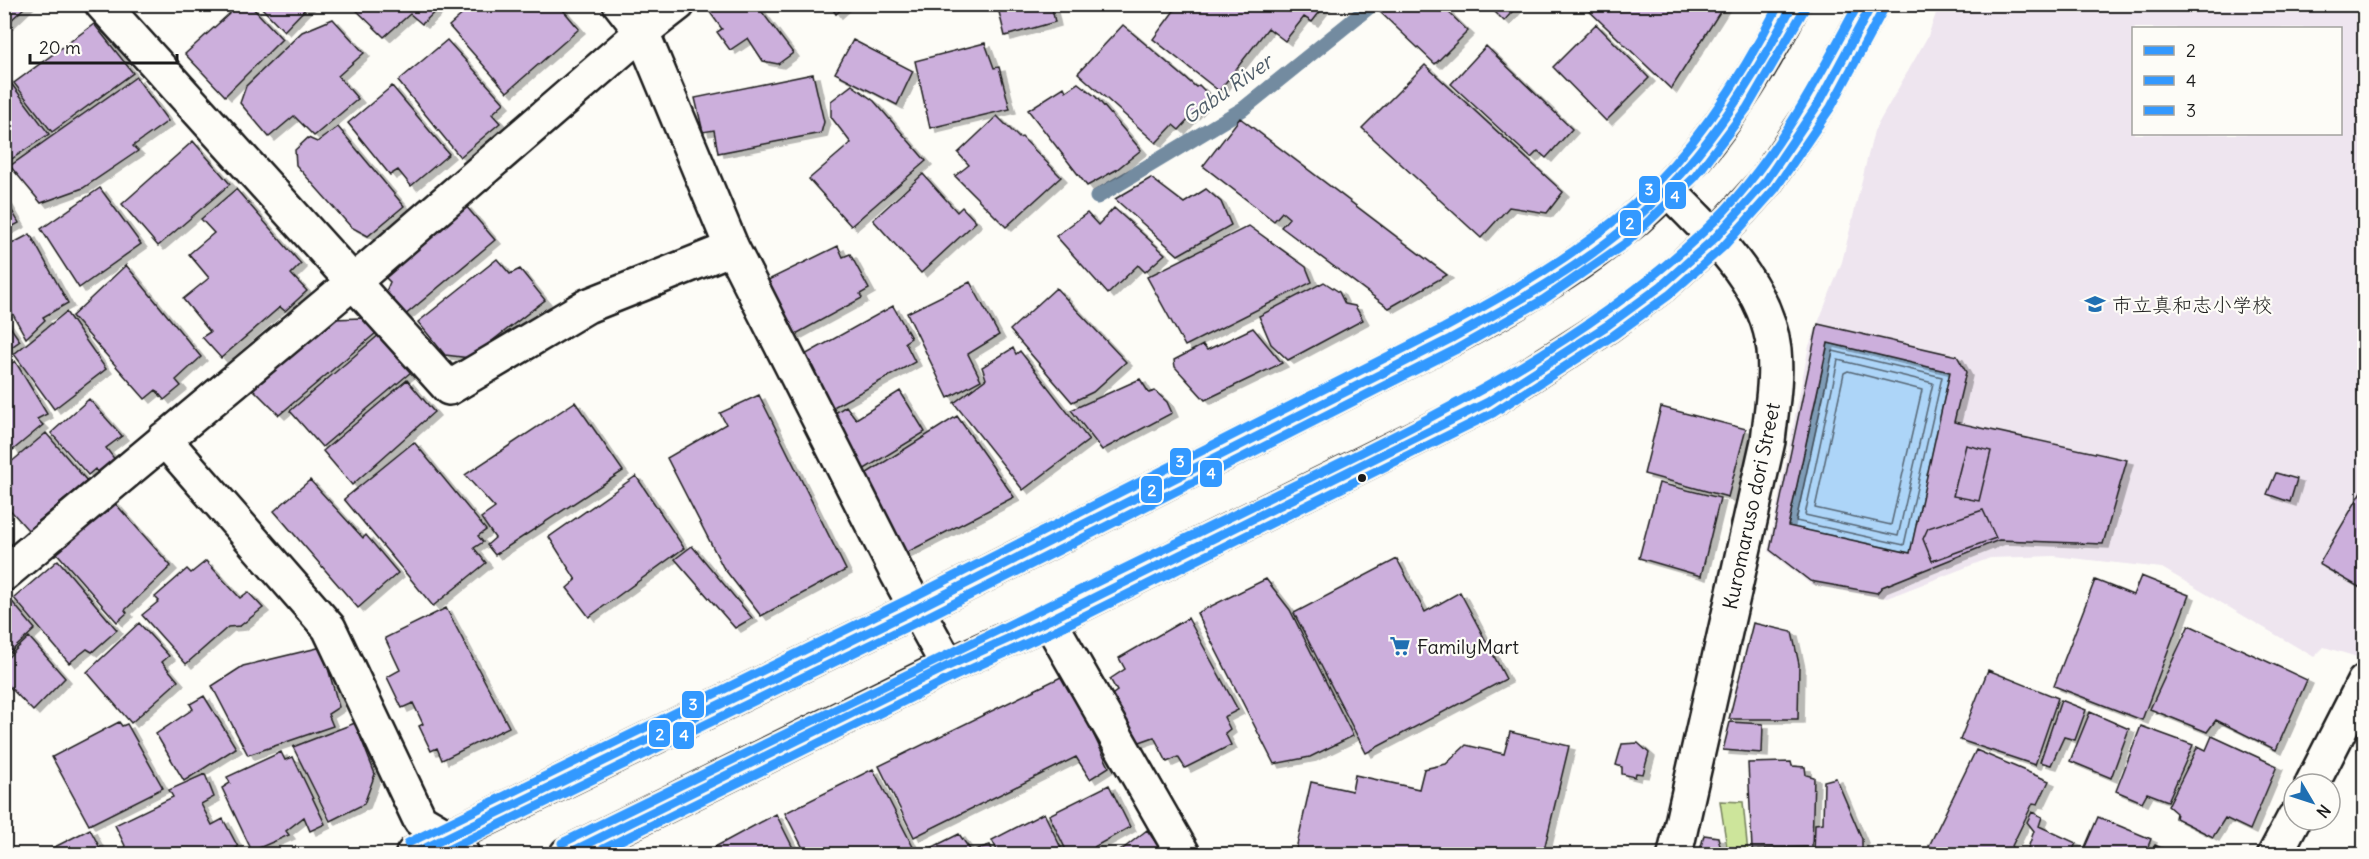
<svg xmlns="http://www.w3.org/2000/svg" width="2369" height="859" font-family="Delius,'Klee One',sans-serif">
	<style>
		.built { fill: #eee5ef; fill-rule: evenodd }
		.green { fill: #cde59b; stroke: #74805c; stroke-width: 1.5 }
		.water { fill: #add5f8; stroke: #738ba0; stroke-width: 1.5 }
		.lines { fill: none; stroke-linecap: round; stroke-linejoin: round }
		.shore { stroke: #566674; stroke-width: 1.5 }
		.stream { stroke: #738ba0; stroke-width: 15 }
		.building { fill: #ccafdc; stroke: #1c1c1c; stroke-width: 1.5; fill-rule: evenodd; filter: url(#shadow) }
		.minor-casing { stroke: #1c1c1c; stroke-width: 38 }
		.major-casing { stroke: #1c1c1c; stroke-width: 38 }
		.minor { stroke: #fdfcf7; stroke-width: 33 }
		.major { stroke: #fdfcf7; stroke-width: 33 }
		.bus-1-casing { stroke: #fdfcf7; stroke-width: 14 }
		.bus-2-casing { stroke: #fdfcf7; stroke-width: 14 }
		.bus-3-casing { stroke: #fdfcf7; stroke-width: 14 }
		.bus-1 { stroke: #39f; stroke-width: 9 }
		.bus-2 { stroke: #39f; stroke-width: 9 }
		.bus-3 { stroke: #39f; stroke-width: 9 }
		.bus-dot { fill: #1c1c1c; stroke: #fdfcf7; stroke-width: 2 }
		.labels { text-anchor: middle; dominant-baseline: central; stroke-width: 4.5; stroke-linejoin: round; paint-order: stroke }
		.poi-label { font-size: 20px; fill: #1c1c1c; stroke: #fdfcf7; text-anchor: start }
		.street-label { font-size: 20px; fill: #1c1c1c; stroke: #fdfcf7 }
		.water-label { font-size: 21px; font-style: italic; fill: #4f5d69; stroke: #fdfcf7 }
		.line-badge { stroke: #fdfcf7; stroke-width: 2 }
		.badge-label { font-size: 16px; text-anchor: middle; font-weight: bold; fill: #fff }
	</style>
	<defs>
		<filter id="shadow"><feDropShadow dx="6" dy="4" stdDeviation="0" flood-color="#0004"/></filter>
	</defs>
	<rect width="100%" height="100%" fill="#fdfcf7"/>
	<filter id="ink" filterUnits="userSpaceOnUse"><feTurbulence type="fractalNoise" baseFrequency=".0167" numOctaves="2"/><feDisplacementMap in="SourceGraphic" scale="12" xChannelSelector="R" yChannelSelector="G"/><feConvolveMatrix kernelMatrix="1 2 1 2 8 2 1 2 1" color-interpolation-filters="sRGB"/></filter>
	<g filter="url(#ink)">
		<path class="built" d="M1939,5h425v654l-40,-12 -10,10 -152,-89 -108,-12 -64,2 -103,40 -77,-14 -42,-33 41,-205 33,-84 32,-131 54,-95zM2134,28h206v106h-206z"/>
		<path class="green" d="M1720,801l23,1 5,52h9h-29z"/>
		<path class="water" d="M1828,343l122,29 -40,181 -122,-27z"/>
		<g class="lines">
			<path class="shore" d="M1833,351l109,26 -38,168 -108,-24z
				M1838,360l95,23 -35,153 -93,-21z
				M1848,371l74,19 -31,135 -76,-17 29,-135z"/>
			<path class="stream" d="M1097,197l146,-88 130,-105"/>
		</g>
		<path class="building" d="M4,4h24l-24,23z
			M240,4h9l33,35 -57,57 -40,-42z
			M258,4h52l-26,27z
			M350,4h93l-21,20 -12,-10 -26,23z
			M474,4h84l21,25 -72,63 -58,-66z
			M704,4h52l37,49 -15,11 -15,-3 -15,-23 -18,12 -13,-18 5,-3z
			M829,4h18l-11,10z
			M997,4h54l4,18 -50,14z
			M1179,4h147l-14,18 -8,-5 -19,24 -17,-13 -49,63 -66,-52z
			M1387,4h53l28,27 -33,33 -55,-52z
			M1487,4h32l-15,17z
			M1582,4h143l-54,85z
			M333,19l31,34 -26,23 20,23 -44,37 -20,-20 -25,21 -29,-34 6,-17 56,-54z
			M94,24l39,49 -81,59 -38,-49z
			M1596,24l53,54 -43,43 -53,-54z
			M1123,25l73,62 3,-2 11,11 -31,34 -6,-5 -17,18 -78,-70z
			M447,40l57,63 -12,11 8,9 -40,34 -62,-76z
			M853,40l60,31 -16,34 -62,-32z
			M985,43l9,25 5,-1 11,42 -80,19 -15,-67z
			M1486,46l86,83 -26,29 -8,-7 -7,7 -80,-74z
			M1425,65l138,127 -16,21 -38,-6 -28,31 -119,-110z
			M813,74l11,48 -3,11 -103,20 -4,-23 -11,2 -8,-34z
			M136,77l32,44 -35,25 5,5 -55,37 -42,15 -31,-37z
			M7,78l42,56 -45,30v-85z
			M1078,83l18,14 45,53 -25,20 -29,16 -59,-76 36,-23 2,4z
			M852,85l22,16 52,60 -75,65 -42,-47 42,-36 -20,-26v-16z
			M392,86l57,68 -38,32 -13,-16 -8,5 -42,-52z
			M997,116l22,22 3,-1 39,40 -55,50 -51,-51 14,-11 -11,-12z
			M1240,118l207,157 -58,33 -108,-81 8,-9 -7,-6 -8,9 -71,-55z
			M338,127l66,79 -36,30 -17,-9 -55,-62 -1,-15 13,-12 9,4z
			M193,141l37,43 -72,62 -36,-42z
			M923,174l34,38 5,-5 14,15 -55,51 -48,-53z
			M1151,178l33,25 22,-14 15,13 10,23 -53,30 -63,-56z
			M100,188l41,56 -62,44 -38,-59z
			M236,189l65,75 -10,10 16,17 -22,20 -5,-4 -59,51 -19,-21 8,-5 -27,-33 26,-21 -20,-24 25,-21 -13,-14z
			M4,197l15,26 -15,8z
			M465,205l30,35 -91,76 -20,-20 6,-14 -6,-6z
			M1114,208l51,46 -20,18 -7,-7 -30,29 -52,-58 31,-23 11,12z
			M1249,226l57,41 6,15 -127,64 -38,-69z
			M30,234l38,69 -25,14 2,3 -19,18 -22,-40v-50z
			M838,246l5,11 7,-3 19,35 -9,5 2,4 -68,37 -30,-53z
			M497,259l13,15 10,-5 25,31 -75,58 -25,-3 -27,-33z
			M126,265l75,92 -25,23 5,6 -17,14 -8,-10 -11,9 -73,-83z
			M970,282l29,53 -31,19 13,26 -33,18 -41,-85z
			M1324,282l15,10 6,12 10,2 8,14 -75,40 -17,-16 -12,-28z
			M1056,288l70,74 -33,30 -21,10 -62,-72z
			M893,306l18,32 -6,4 10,20 -85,47 -29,-52z
			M66,312l40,57 -52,40 -40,-55z
			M4,318l16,23 -16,11z
			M362,318l14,15 -97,82 -26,-26 80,-70z
			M1818,324l139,32 9,16 -12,50 173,38 -24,84 -104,-4 -117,47 -5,6 -67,-12 -40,-31zM1828,343l122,29 -40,181 -122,-27zM1966,445l25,6 -12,50 -26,-5zM1983,510l13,28 -64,23 -9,-22 5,-11z
			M1253,328l29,35 -77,37 -30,-33 -1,-7 29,-15 4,5z
			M380,334l31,38 -89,75 -32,-36z
			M1013,348l3,6 4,-3 69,89 -66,50 -69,-87 32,-24 -4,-12z
			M15,361l32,53 -10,5 6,6 -30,25 -4,-6 -5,3v-78z
			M1140,379l9,14 6,-2 12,11 5,11 -70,37 -31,-40z
			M407,380l27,32 -82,73 -29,-34z
			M900,391l25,41 -62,38 -31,-55 14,-9 10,13z
			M759,395l87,175 -85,46 -38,-49 -56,-109 59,-34 -6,-11z
			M89,399l33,37 -16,12 10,13 -17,13 -4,-5 -7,6 -37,-42z
			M575,402l48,69 -128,84 -8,-10 8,-7 -14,-20 14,-10 -30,-33z
			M1661,407l85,22 -18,68 -84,-23z
			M957,416l57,81 -112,58 -46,-75z
			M46,433l41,48 -59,49 -24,-27v-35z
			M414,442l72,88 -8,6 5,6 -9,6 12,15 -53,43 -89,-107z
			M1966,445l25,6 -12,50 -26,-5z
			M2276,473l21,6 -7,23 -23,-8z
			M636,476l48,72 -95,69 -22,-29 9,-8 -27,-43z
			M310,480l53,58 3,-3 32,38 -40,35 -84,-97z
			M1659,483l61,15 -19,78 -62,-18z
			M2364,488v102l-45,-26z
			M113,501l58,65 -46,44 2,3 -10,9 -62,-71z
			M1983,510l13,28 -64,23 -9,-22 5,-11z
			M692,546l60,72 -17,10 -60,-69z
			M1397,559l28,53 35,-20 46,87 -140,74 -72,-140z
			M58,560l59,70 -25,22 -5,-3 -18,14 -55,-65z
			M206,561l34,37 8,-6 15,16 -23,18 -12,1 -42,37 -44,-49 17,-14 -4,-4 32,-28 4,4z
			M2141,576l48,19 -47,125 -88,-34 41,-106 38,15z
			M1266,579l24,31 63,126 -43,21 -36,7 -77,-151z
			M9,598l26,31 -31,29v-55z
			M446,608l63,119 -67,33 -5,-12 -6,3 -12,-25 4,-2 -10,-21 -11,5 -15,-31 13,-7 -15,-32z
			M1188,618l50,92 -14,7 6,12 -5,4 6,12 -46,23 -7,-11 -11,5 -13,-25 -20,7 -25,-47 8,-6 -7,-12 15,-10 -6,-11z
			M139,623l30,33 -7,6 16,19 -47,42 -44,-51z
			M1753,623l39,9 7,32 -1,55h-69z
			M2189,625l118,55 -31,70 -60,-30 -9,12 -57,-23z
			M29,637l36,41 -32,33 -29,-30v-20z
			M322,647l17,60 -11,7 5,12 -85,29 -36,-69 31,-20z
			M1988,670l70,28 -23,67 -75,-25z
			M1065,675l44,92 -19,12 -14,-22 -162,80 -35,-71z
			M204,696l32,52 -52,33 -28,-47 37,-25 -3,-5z
			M2061,700l25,10 -11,30 -11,-3 -13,28 -11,-3z
			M2090,712l39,17 -18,49 -41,-17z
			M119,722l3,4 5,-2 36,64 -74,37 -37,-68z
			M1730,722l33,2 -1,29 -39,-3z
			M355,723l20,51 -11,30 -34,17 -37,-74z
			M2141,726l52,19 -25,56 -21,-8 -5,9 -26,-11z
			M1510,732l59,14 -26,108h-248l16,-72 41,9 3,-16 64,14 5,-20 22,-5 20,-19 38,9z
			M2212,736l65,30 -27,64 -25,-12 -12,19 -38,-19 1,-5 -8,-7 30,-60 8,4z
			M1638,743l11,10 -6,21 -7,-1 -1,4 -13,-3v-7l-6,-2 6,-21z
			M1976,750l73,31 -11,23 -5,-1 -25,51h-61l-18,-8z
			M281,752l4,8 8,-3 32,67 -15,7 -6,-14 -18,14 3,4 -37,16 -30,-63 8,-5 -3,-6z
			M1791,762l1,4 13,1 1,8 8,2 -2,70 -60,2 -4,-86z
			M873,769l40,78 -14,7h-93l-21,-41z
			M205,774l9,23 -13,7 11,21 11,-6 15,28 -12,7h-97l-14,-29 58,-28 -4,-7z
			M1836,778l26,61v15h-48l1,-30 8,-1 1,-42z
			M1109,785l21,42 -36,20 4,7h-30l-19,-39z
			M2032,812l10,5 -3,9 37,17 -5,11h-45l8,-23 -7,-9z
			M1044,813l20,41h-65l-7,-14z
			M776,814l20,40h-94z
			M2098,817l53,22 -6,15h-63z
			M90,829l13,25h-62z
			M1147,830l17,24h-49l9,-6z
			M959,834l12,17 19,-6 4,9h-75z
			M1704,835l14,2 4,17h-23z
			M2155,845l19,9h-23z"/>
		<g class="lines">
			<g class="minor-casing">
				<path id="minor" d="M102,4l347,384 138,-82 145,-58
					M620,4l22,28 90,216 165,325 51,93
					M1667,189c43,44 100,95 107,161 3,31 -3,61 -6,91l-93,413
					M164,439l165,189 91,192 29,17 13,17
					M4,574l348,-291 290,-251 36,-28
					M1049,620l134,234
					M2312,784l52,-102
					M2275,854l19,-36"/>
			</g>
			<g class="major-casing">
				<path id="major" d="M413,854l505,-246 532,-269c77,-42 155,-86 217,-150 51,-53 93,-119 126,-185
					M567,854l381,-188 101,-46 439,-218 120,-77 53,-39 54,-48 51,-57 54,-80 52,-97"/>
			</g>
			<use href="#minor" class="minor"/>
			<use href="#major" class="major"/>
			<g class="bus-1-casing">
				<path id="bus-1" d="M413,854l505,-246 532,-269c68,-37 137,-75 194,-128 63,-58 109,-131 149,-207
					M567,854l381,-188 101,-46 439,-218 120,-77 53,-39 54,-48 51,-57 54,-80 52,-97"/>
			</g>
			<g class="bus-2-casing">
				<path id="bus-2" d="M439,854l484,-235 532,-269 88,-50 83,-57 69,-66 52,-69 57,-98
					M593,854l360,-177 101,-46 439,-218 121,-78 55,-40 54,-48 52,-58 56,-82 52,-97"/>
			</g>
			<g class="bus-3-casing">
				<path id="bus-3" d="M408,843l505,-246 531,-269c67,-36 134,-74 191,-125 61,-55 107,-126 144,-199
					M562,843c222,-110 446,-216 668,-326 165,-82 337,-157 473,-285 68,-63 112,-147 155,-228"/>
			</g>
			<use href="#bus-1" class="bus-1"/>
			<use href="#bus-2" class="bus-2"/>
			<use href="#bus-3" class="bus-3"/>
		</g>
	</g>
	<defs>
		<g id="school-bare" transform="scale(1.62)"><path d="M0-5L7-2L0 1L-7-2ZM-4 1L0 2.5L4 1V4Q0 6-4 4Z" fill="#1f6fb2" stroke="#fdfcf7" stroke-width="2.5" paint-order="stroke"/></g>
		<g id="supermarket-bare" transform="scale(1.62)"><path d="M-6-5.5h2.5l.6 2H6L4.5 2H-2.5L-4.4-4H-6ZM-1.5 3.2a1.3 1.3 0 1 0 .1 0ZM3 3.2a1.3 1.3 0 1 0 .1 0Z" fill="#1f6fb2" stroke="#fdfcf7" stroke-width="2.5" paint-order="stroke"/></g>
	</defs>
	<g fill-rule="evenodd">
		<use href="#school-bare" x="2095" y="304"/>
		<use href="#supermarket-bare" x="1400" y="646"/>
	</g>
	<circle class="bus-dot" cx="1362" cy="478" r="5"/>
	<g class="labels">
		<g class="poi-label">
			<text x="2112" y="304">市立真和志小学校</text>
			<text x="1417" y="646">FamilyMart</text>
		</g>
		<g class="street-label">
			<text transform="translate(1751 506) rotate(-78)">Kuromaruso dori Street</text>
		</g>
		<g class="water-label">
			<text transform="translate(1227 89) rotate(-35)">Gabu River</text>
		</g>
	</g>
	<g class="line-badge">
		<rect x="1638" y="175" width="23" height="29" rx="6" fill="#39f"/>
		<rect x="1664" y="181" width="23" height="29" rx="6" fill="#39f"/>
		<rect x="1619" y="209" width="23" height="28" rx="6" fill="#39f"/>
		<rect x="1169" y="447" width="23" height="29" rx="6" fill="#39f"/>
		<rect x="1199" y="459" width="24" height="29" rx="6" fill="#39f"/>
		<rect x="1140" y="475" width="23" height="29" rx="6" fill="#39f"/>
		<rect x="681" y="690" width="24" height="29" rx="6" fill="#39f"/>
		<rect x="648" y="719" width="23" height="29" rx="6" fill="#39f"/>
		<rect x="672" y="721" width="23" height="29" rx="6" fill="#39f"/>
	</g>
	<g class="badge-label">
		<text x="1649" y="195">3</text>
		<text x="1675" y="202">4</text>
		<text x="1630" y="229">2</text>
		<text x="1180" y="467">3</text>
		<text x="1211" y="479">4</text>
		<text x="1152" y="496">2</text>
		<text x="693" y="710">3</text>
		<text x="660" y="740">2</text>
		<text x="684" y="741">4</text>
	</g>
	<rect width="2369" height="859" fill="none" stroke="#fdfcf7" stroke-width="24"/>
	<rect x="12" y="12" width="2345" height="835" fill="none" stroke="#1c1c1c" stroke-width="2" filter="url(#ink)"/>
	<rect x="2132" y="27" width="210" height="108" fill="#fdfcf7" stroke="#a3a29f" stroke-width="1.5"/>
	<rect x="2144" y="46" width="30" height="9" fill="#3399ff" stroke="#a3a29f" stroke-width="1.5"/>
	<text x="2186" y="57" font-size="18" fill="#1c1c1c">2</text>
	<rect x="2144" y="76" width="30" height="9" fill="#3399ff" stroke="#a3a29f" stroke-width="1.5"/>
	<text x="2186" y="87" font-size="18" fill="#1c1c1c">4</text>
	<rect x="2144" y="106" width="30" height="9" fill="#3399ff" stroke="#a3a29f" stroke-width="1.5"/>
	<text x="2186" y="117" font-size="18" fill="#1c1c1c">3</text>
	<g transform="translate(2312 802) rotate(129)"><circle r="28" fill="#fdfcf7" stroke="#a3a29f" stroke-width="1.5"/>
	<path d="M0-4.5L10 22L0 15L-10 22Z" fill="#1f6fb2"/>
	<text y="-9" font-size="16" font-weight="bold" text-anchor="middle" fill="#1c1c1c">N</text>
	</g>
	<path d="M30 54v9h147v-9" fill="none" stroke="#1c1c1c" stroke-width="3"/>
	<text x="39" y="54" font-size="18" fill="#1c1c1c" stroke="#fdfcf7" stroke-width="4.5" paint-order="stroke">20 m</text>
</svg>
